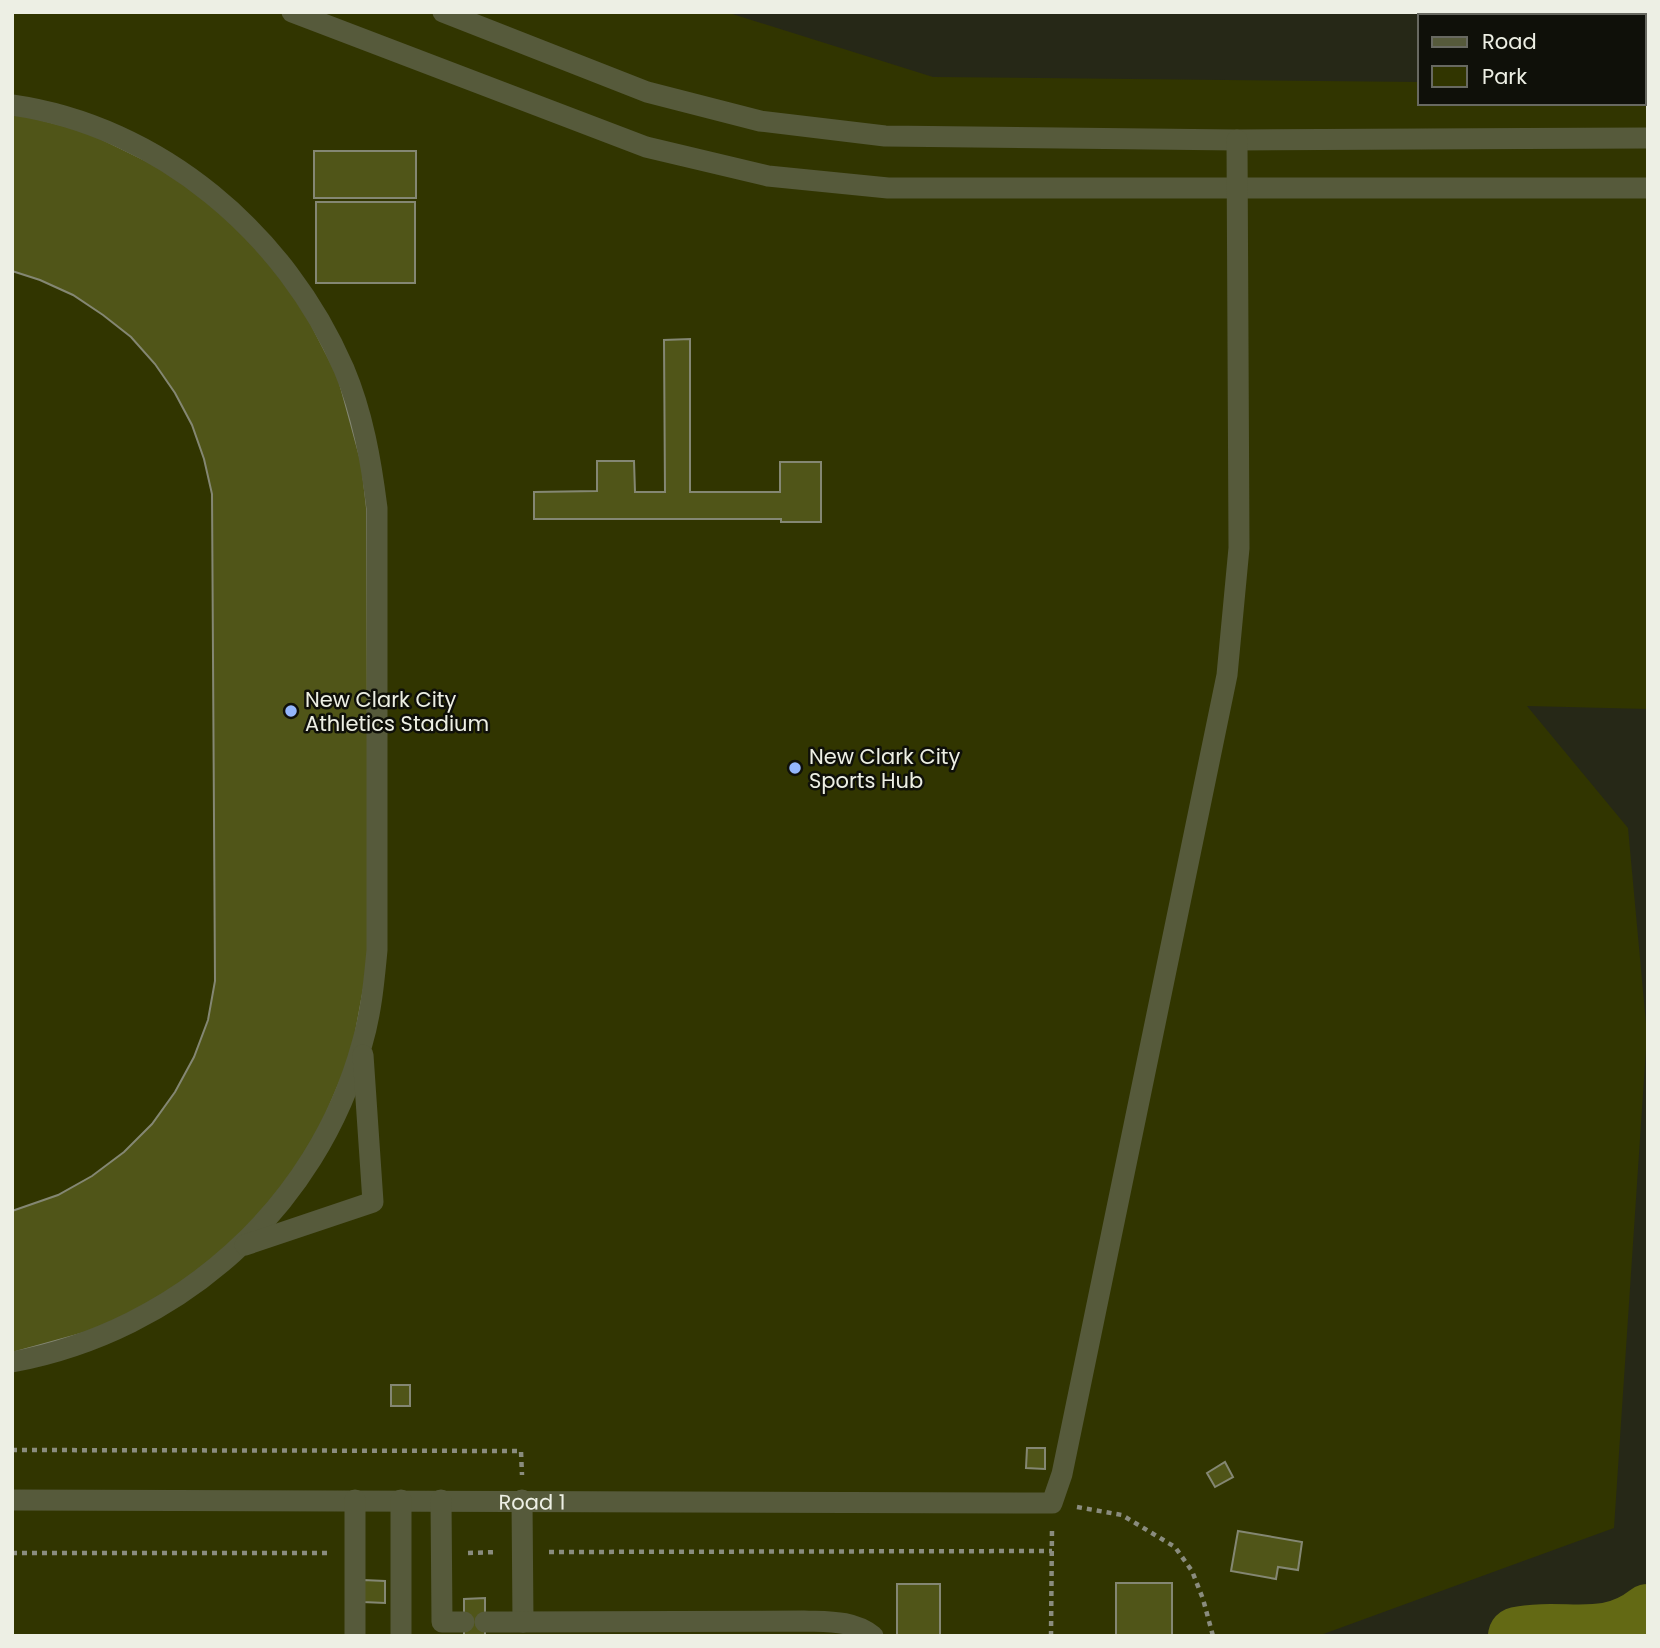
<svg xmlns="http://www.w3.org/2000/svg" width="1660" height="1648" font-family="Poppins,sans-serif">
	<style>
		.green { fill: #313500 }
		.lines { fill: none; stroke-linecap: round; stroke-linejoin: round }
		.river { stroke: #636914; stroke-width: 58 }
		.building { fill: #505518; stroke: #848773; stroke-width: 2 }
		.path { stroke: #8a8c7e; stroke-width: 4.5; stroke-dasharray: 5 5; stroke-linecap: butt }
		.minor { stroke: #565a3b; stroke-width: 21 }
		.poi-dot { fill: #94b7fd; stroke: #0f1009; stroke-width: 2.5 }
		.labels { text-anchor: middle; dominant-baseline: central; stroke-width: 5; stroke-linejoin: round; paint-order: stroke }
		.poi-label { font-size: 21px; fill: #edefe4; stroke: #0f1009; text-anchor: start }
		.street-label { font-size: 21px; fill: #edefe4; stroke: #0f1009 }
	</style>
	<rect width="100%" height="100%" fill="#262817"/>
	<path class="green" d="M12,12h714l207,65 487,5v21h224v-18h4v624l-121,-3 101,122 19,206 -33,494 -296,108h-1306z"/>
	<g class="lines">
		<path class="river" d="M1517,1636c48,-10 88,11 131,-23"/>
	</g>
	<path class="building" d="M12,112l74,19 82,40 71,56 58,69 41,80 24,88 5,44 2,453 -17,93 -37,87 -55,77 -71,63 -83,46 -94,26v-142l46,-16 34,-19 32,-24 28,-28 23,-32 19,-35 14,-37 7,-39 -3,-487 -8,-35 -12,-34 -17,-32 -20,-29 -24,-27 -28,-22 -30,-20 -33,-15 -28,-9z
		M314,151h102v47h-102z
		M316,202h99v81h-99z
		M690,339v153h90v-30h41v60h-40v-3h-247v-27l63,-1v-30h37l1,31h30l-1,-152z
		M391,1385h19v21h-19z
		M1027,1448h18v21l-19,-1z
		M1225,1462l8,15 -18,10 -8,-14z
		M1238,1531l64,11 -4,28 -20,-3 -2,12 -45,-8z
		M363,1580l22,1v22l-22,-1z
		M1116,1583h56v53h-56z
		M897,1584h43v52h-43z
		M485,1598v38h-21v-37z"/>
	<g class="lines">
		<path class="path" d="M12,1450l509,1 1,24
			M1077,1507l45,8 53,32 17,24 11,28 10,37
			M549,1552l503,-1
			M12,1553h318
			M468,1553l30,-1
			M1051,1636l1,-108"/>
		<g class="minor">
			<path d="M292,12l354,135 122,29 120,12h760"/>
			<path d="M443,12l204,80 113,29 125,15 352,4 411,-2"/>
			<path d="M12,105c148,21 274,129 332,264 19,45 27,92 33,139v442c-3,32 -6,64 -15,94 -45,164 -183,287 -350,318"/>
			<path d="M245,1245l128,-43 -10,-147"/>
			<path id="s1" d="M12,1500l1040,3 10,-29 165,-799 12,-127 -2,-408"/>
			<path d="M355,1500v136"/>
			<path d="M441,1500l1,122h22"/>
			<path d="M522,1500l1,122"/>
			<path d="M485,1622l319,-1c25,1 48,-1 69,15"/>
			<path d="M401,1636v-136"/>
		</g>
	</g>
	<g class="poi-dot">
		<circle cx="291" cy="711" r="7"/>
		<circle cx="795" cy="768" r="7"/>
	</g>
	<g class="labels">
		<g class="poi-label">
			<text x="305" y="699">New Clark City<tspan x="305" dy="24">Athletics Stadium</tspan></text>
			<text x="809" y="756">New Clark City<tspan x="809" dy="24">Sports Hub</tspan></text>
		</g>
		<g class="street-label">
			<text stroke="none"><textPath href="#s1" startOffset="520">Road 1</textPath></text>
		</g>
	</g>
	<rect width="1660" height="1648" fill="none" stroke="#edefe4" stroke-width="28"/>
	<rect x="1418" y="14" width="228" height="91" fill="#0f1009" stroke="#686961" stroke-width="2"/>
	<rect x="1432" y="37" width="35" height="10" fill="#565a3b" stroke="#686961" stroke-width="2"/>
	<text x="1482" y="49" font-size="21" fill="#edefe4">Road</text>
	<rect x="1432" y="66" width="35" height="21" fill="#313500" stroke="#686961" stroke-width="2"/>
	<text x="1482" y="84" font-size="21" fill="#edefe4">Park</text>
</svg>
